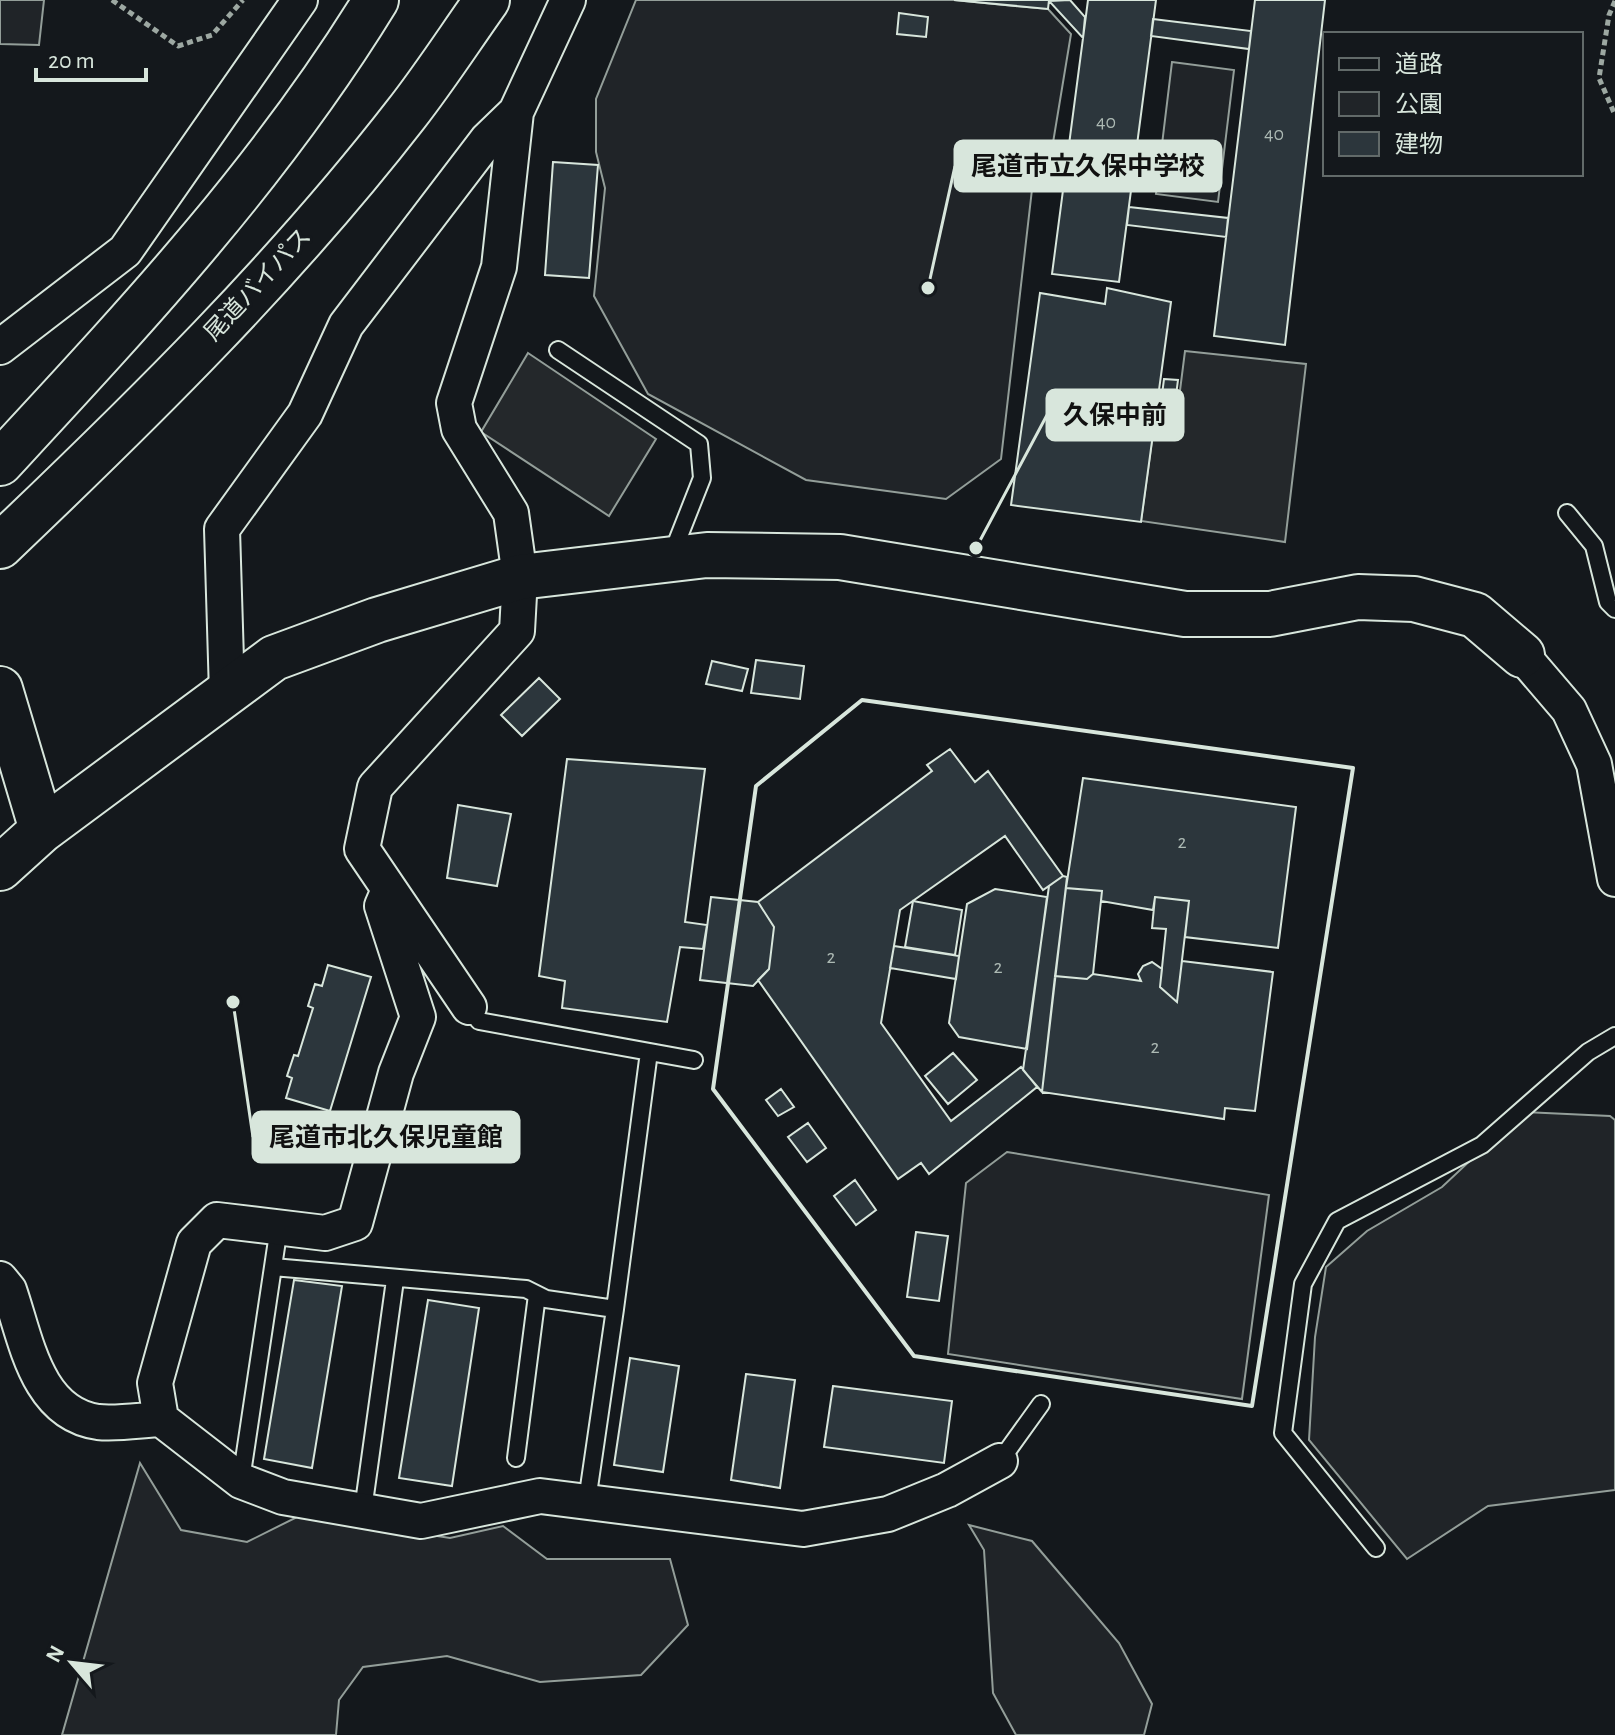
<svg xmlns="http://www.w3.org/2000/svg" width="1615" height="1735" font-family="'Alegreya Sans','Noto Sans JP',sans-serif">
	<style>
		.green { fill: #202428; stroke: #939e99; stroke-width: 2 }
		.parking { fill: #24282b; stroke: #939e99; stroke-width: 2 }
		.building { fill: #2c363c; stroke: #d8e6dc; stroke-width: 2 }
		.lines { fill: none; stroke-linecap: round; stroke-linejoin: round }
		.lane-casing { stroke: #d8e6dc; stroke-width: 20 }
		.street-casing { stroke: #d8e6dc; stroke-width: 38 }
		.secondary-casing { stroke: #d8e6dc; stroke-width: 48 }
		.highway-casing { stroke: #d8e6dc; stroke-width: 48 }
		.path { stroke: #9da8a2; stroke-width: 5; stroke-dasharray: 6 4; stroke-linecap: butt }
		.lane { stroke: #14181c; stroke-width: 16 }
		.street { stroke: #14181c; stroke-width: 34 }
		.secondary { stroke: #14181c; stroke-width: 44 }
		.highway { stroke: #14181c; stroke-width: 44 }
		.wall { stroke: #d8e6dc; stroke-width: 4 }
		.labels { text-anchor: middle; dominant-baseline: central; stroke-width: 6; stroke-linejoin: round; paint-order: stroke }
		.number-label { font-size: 20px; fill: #adbab4 }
		.street-label { font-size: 24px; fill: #d8e6dc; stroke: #14181c }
		.leader { fill: none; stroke: #d8e6dc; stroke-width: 3 }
		.callout-dot { fill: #d8e6dc; stroke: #14181c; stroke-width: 3 }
		.callout { fill: #d8e6dc; stroke: #d8e6dc; stroke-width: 3 }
		.callout-label { font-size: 26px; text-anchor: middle; font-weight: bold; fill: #111 }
	</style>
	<rect width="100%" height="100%" fill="#14181c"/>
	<path class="green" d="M0,0h44l-5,45 -39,-1z
		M636,0h318l94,9 23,25 -23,139 -14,-1 -33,287 -55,40 -140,-19 -158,-86 -54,-98 11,-108 -9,-36v-53z
		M1172,62l62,8 -16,132 -62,-8z
		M1522,1112l88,4 5,4v370l-127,16 -81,53 -98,-119 6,-103 11,-70 41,-36 75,-44z
		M1007,1152l262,43 -27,204 -294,-45 18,-171z
		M140,1463l41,67 66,12 54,-27 149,23 53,-12 44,33h123l18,66 -47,50 -101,7 -93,-26 -84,11 -24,33 -3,35h-274z
		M969,1525l63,16 87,102 33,61 -8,31h-128l-23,-42 -9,-143z"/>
	<path class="parking" d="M1185,351l121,13 -21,178 -144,-21 15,-110 21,3z
		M528,353l128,86 -47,77 -128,-84z"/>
	<path class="building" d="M954,0h95l-1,9z
		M1070,0l15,17 -2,21 -34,-37z
		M1088,0h68l-37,282 -67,-8z
		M1255,0h70l-40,345 -71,-9z
		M899,13l29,4 -2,20 -29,-3z
		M1153,19l98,12 -2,18 -98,-13z
		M553,162l45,3 -9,113 -44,-3z
		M1129,207l99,11 -2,19 -99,-12z
		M1107,288l64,14 -30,220 -130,-17 29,-212 65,11z
		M1164,379l14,1 -4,31 -14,-1z
		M756,660l48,6 -4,33 -49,-6z
		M712,661l36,8 -6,22 -36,-7z
		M539,678l21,21 -38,37 -21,-21z
		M950,749l25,33 13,-11 75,105 -20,14 -38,-54 -105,74 -19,113 70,98 70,-54 16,20 -108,87 -8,-11 -23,16 -140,-199 11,-11 5,-42 -16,-25 174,-131 -5,-6z
		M567,759l138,10 -20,153 22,3 -4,24 -23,-2 -13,75 -105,-14 3,-27 -26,-5z
		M1083,778l213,29 -18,141 -93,-11 4,-36 -34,-4 -2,13 -52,-9 1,-10 -36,-3z
		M458,805l53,9 -14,72 -50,-8z
		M1063,876l4,1 -25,215 -19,-22 26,-184z
		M1066,888l36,3 -9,83 -6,5 -32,-3z
		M995,889l52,8 -20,152 -68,-12 -10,-14 18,-119z
		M711,897l47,5 16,25 -5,42 -16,17 -53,-6z
		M1155,897l34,4 -12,101 -17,-15 6,-58 -14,-1z
		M913,901l49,9 -7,45 -50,-8z
		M894,946l65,10 -3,23 -66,-11z
		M1182,961l91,11 -18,139 -30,-3 -1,11 -182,-27 13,-116 32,3 6,-5 48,7 -3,-7 5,-8 9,-4 10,7 -2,18 17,15z
		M328,965l43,12 -41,134 -44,-13 6,-20 -5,-2 7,-21 4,1 15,-48 -5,-2 7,-22 7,2z
		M953,1053l24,27 -29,24 -23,-28z
		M781,1089l13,18 -16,9 -12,-16z
		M808,1123l18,25 -19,14 -19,-25z
		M855,1180l21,30 -20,15 -22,-29z
		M916,1232l32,4 -9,65 -32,-4z
		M294,1280l48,6 -30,182 -48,-9z
		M428,1300l51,8 -27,178 -53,-8z
		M630,1358l49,8 -16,106 -49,-7z
		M746,1374l49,6 -15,108 -49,-8z
		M833,1386l119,15 -8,62 -120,-16z"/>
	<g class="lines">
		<g class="lane-casing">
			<path id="lane" d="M558,350l141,94 3,34 -30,76
				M1567,513l27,33 14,56 7,7
				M469,1007l10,14 215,39
				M273,1267l253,22 20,10 69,10 -28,192
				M615,1309l34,-257
				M516,1458l21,-163
				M1000,1461l41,-57
				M241,1480l38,-253
				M363,1510l32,-230
				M1376,1548l-93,-115 20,-149 34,-63 145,-76 106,-93 27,-16"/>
		</g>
		<g class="street-casing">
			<path id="street" d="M0,347l125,-96 175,-251
				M1522,655l47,55 25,54 21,115
				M227,693l-5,-164 83,-115 41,-89 141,-185 29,-28
				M388,892l-6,14 36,111 -22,56 -41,150 -30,10 -108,-13 -23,23 -39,140 6,36 80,62 42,16 138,24 119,-25 263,33 85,-15 59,-24 53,-29
				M469,1007l-107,-158 13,-62 142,-156 3,-54 -9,-64 -52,-84 -5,-26 45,-136 17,-155 52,-112
				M0,1279l9,11c17,49 27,123 89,132 20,2 43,-2 63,-3"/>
		</g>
		<g class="secondary-casing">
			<path id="secondary" d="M0,689l42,141
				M0,868l42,-38 232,-172 103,-38 143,-43 187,-22 133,2 345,57h85l88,-17 56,2 61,16 47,40"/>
		</g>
		<g class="highway-casing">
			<path id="highway" d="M0,463c137,-148 270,-290 376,-463
				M0,546c143,-136 285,-276 406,-432 29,-37 54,-76 81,-114"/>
		</g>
		<path class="path" d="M112,0l66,46 34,-11 31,-35
			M1615,1l-6,14 -10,63 16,37"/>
		<use href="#lane" class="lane"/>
		<use href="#street" class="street"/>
		<use href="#secondary" class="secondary"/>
		<use href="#highway" class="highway"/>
		<path class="wall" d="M862,700l491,68 -101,638 -338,-50 -201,-267 43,-303z"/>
	</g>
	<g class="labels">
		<g class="number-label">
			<text x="1106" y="122">40</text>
			<text x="1274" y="134">40</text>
			<text x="1182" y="842">2</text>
			<text x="831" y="957">2</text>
			<text x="998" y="967">2</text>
			<text x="1155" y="1047">2</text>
		</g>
		<g class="street-label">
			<text transform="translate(258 285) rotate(-47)">尾道バイパス</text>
		</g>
	</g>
	<path class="leader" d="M928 288L955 166M976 548L1047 415M233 1002L253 1137"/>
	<g class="callout-dot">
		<circle cx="928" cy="288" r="8"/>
		<circle cx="976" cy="548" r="8"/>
		<circle cx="233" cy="1002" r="8"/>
	</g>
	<g class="callout">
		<rect x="955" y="141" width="266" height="50" rx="8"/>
		<rect x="1047" y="390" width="136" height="50" rx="8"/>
		<rect x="253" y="1112" width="266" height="50" rx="8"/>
	</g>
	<g class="callout-label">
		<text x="1088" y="175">尾道市立久保中学校</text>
		<text x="1115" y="424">久保中前</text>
		<text x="386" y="1146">尾道市北久保児童館</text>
	</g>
	<rect x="1323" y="32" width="260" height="144" fill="#14181c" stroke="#626a69" stroke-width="2"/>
	<rect x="1339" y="58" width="40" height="12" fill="#14181c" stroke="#626a69" stroke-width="2"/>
	<text x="1395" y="72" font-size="24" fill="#d8e6dc">道路</text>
	<rect x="1339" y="92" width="40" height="24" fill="#202428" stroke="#626a69" stroke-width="2"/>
	<text x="1395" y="112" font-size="24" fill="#d8e6dc">公園</text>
	<rect x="1339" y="132" width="40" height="24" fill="#2c363c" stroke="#626a69" stroke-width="2"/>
	<text x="1395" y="152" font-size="24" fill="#d8e6dc">建物</text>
	<g transform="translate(72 1663) rotate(298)" stroke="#14181c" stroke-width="6" paint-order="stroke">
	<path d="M0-6L14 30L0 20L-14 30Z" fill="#d8e6dc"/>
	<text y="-12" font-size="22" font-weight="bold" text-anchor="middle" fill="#d8e6dc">N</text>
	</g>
	<path d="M36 68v12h110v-12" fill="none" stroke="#d8e6dc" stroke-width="4"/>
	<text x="48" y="68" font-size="24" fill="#d8e6dc" stroke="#14181c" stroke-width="6" paint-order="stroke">20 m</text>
</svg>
